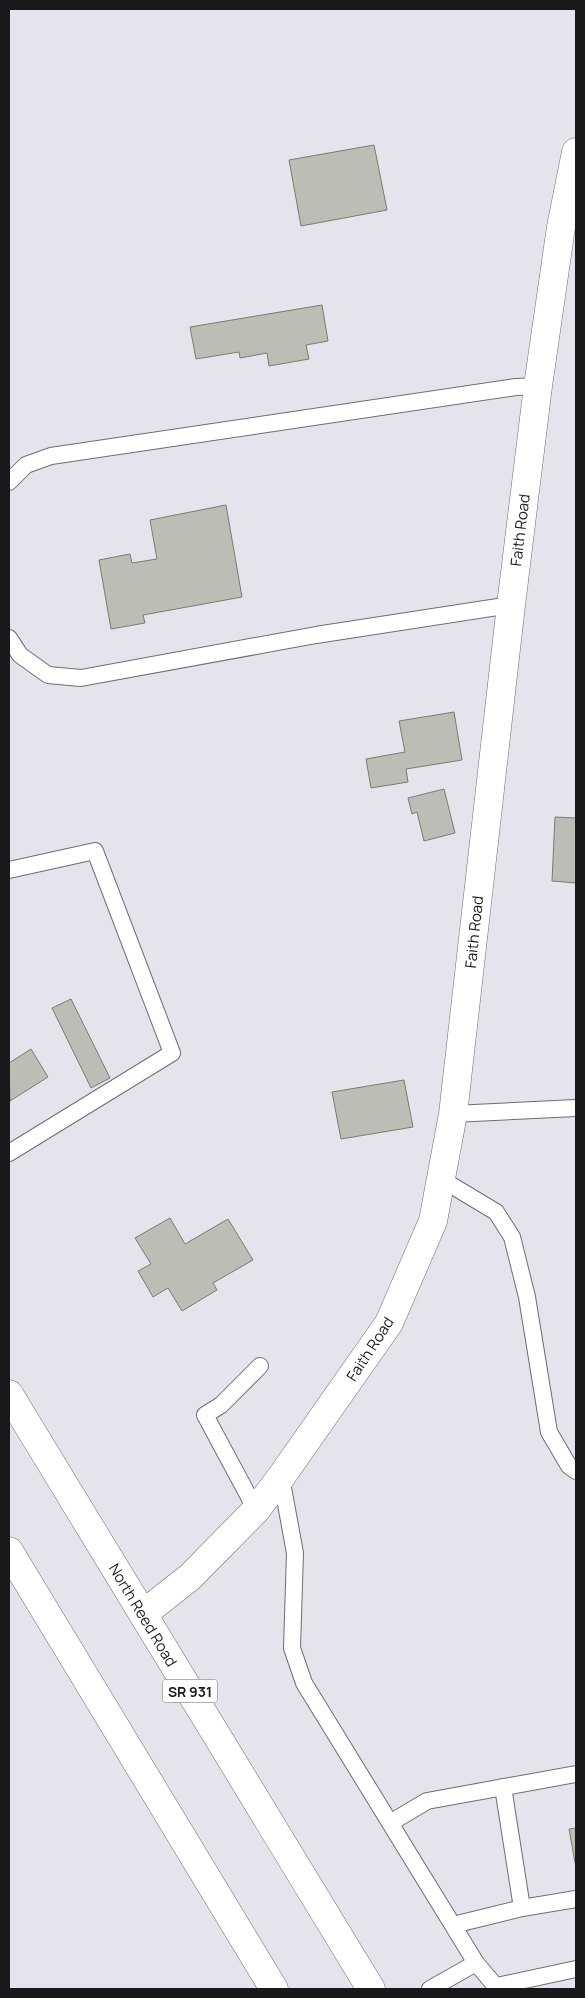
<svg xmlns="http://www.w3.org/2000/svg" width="585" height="1998" font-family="Manrope,sans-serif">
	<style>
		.building { fill: #bdbdb5; stroke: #7b7b73 }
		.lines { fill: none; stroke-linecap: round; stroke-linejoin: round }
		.lane-casing { stroke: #6e6d75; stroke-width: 18 }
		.secondary-casing { stroke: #6e6d75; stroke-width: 29 }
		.primary-casing { stroke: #6e6d75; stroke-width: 29 }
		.lane { stroke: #fff; stroke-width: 16 }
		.secondary { stroke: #fff; stroke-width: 28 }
		.primary { stroke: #fff; stroke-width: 28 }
		.labels { text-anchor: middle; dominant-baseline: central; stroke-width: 4.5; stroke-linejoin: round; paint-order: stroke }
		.shield { fill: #fff; stroke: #5e5d5f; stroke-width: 1 }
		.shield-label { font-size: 14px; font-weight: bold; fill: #19181b }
		.street-label { font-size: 15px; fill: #19181b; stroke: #fff }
	</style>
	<rect width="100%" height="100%" fill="#e5e4ec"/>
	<path class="building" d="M374,145l13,65 -86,16 -12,-66z
		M322,305l6,36 -22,4 3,14 -40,7 -2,-13 -27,5 -1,-6 -43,7 -6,-32z
		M226,505l16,92 -99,18 2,8 -34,6 -12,-69 31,-6 2,9 25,-4 -7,-39z
		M454,712l8,48 -56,9 2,13 -37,6 -5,-29 39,-7 -6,-31z
		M444,789l11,44 -31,8 -7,-29 -5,2 -4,-16z
		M555,817l21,1v65l-24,-2z
		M71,999l39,79 -19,10 -39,-80z
		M31,1049l17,28 -38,24 -1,-38z
		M404,1080l9,47 -72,12 -9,-47z
		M170,1218l15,26 43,-25 25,41 -40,23 4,7 -35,21 -14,-23 -15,9 -15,-26 13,-7 -16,-26z
		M576,1828v40l-7,-39z"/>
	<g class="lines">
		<g class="lane-casing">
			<path id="lane" d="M9,482l17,-17 25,-9 465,-69 22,-1
				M9,638l11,17 28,20 33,3 235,-43 195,-30
				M9,870l86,-19 77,202 -163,100
				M453,1114l123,-6
				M441,1179l55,33 16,25 15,60 22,135 20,34 7,5
				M281,1477l14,76 -3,95 12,35 172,280 22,26
				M256,1510l-51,-95 16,-10 39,-39
				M503,1787l19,121
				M390,1823l37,-22 149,-27
				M453,1925l69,-17 54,-9
				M497,1986l79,-17
				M430,1989l46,-26"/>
		</g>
		<g class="secondary-casing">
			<path id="secondary" d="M143,1614l47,-37 66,-67 25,-33 108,-154 44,-102 20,-107 58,-509 27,-219 23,-159 15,-75"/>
		</g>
		<g class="primary-casing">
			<path id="primary" d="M9,1394l362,595
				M9,1551l265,438"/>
		</g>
		<use href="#lane" class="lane"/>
		<use href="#secondary" class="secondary"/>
		<use href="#primary" class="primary"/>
	</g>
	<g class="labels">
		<rect class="shield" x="162.5" y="1679.5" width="55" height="23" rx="4"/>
		<g class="shield-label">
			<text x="190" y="1691">SR 931</text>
		</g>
		<g class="street-label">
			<text transform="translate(520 530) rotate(-83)">Faith Road</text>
			<text transform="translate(474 932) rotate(-84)">Faith Road</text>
			<text transform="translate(370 1349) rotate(-57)">Faith Road</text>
			<text transform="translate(143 1615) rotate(59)">North Reed Road</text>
		</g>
	</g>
	<rect width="585" height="1998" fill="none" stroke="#19181b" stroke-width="20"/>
</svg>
